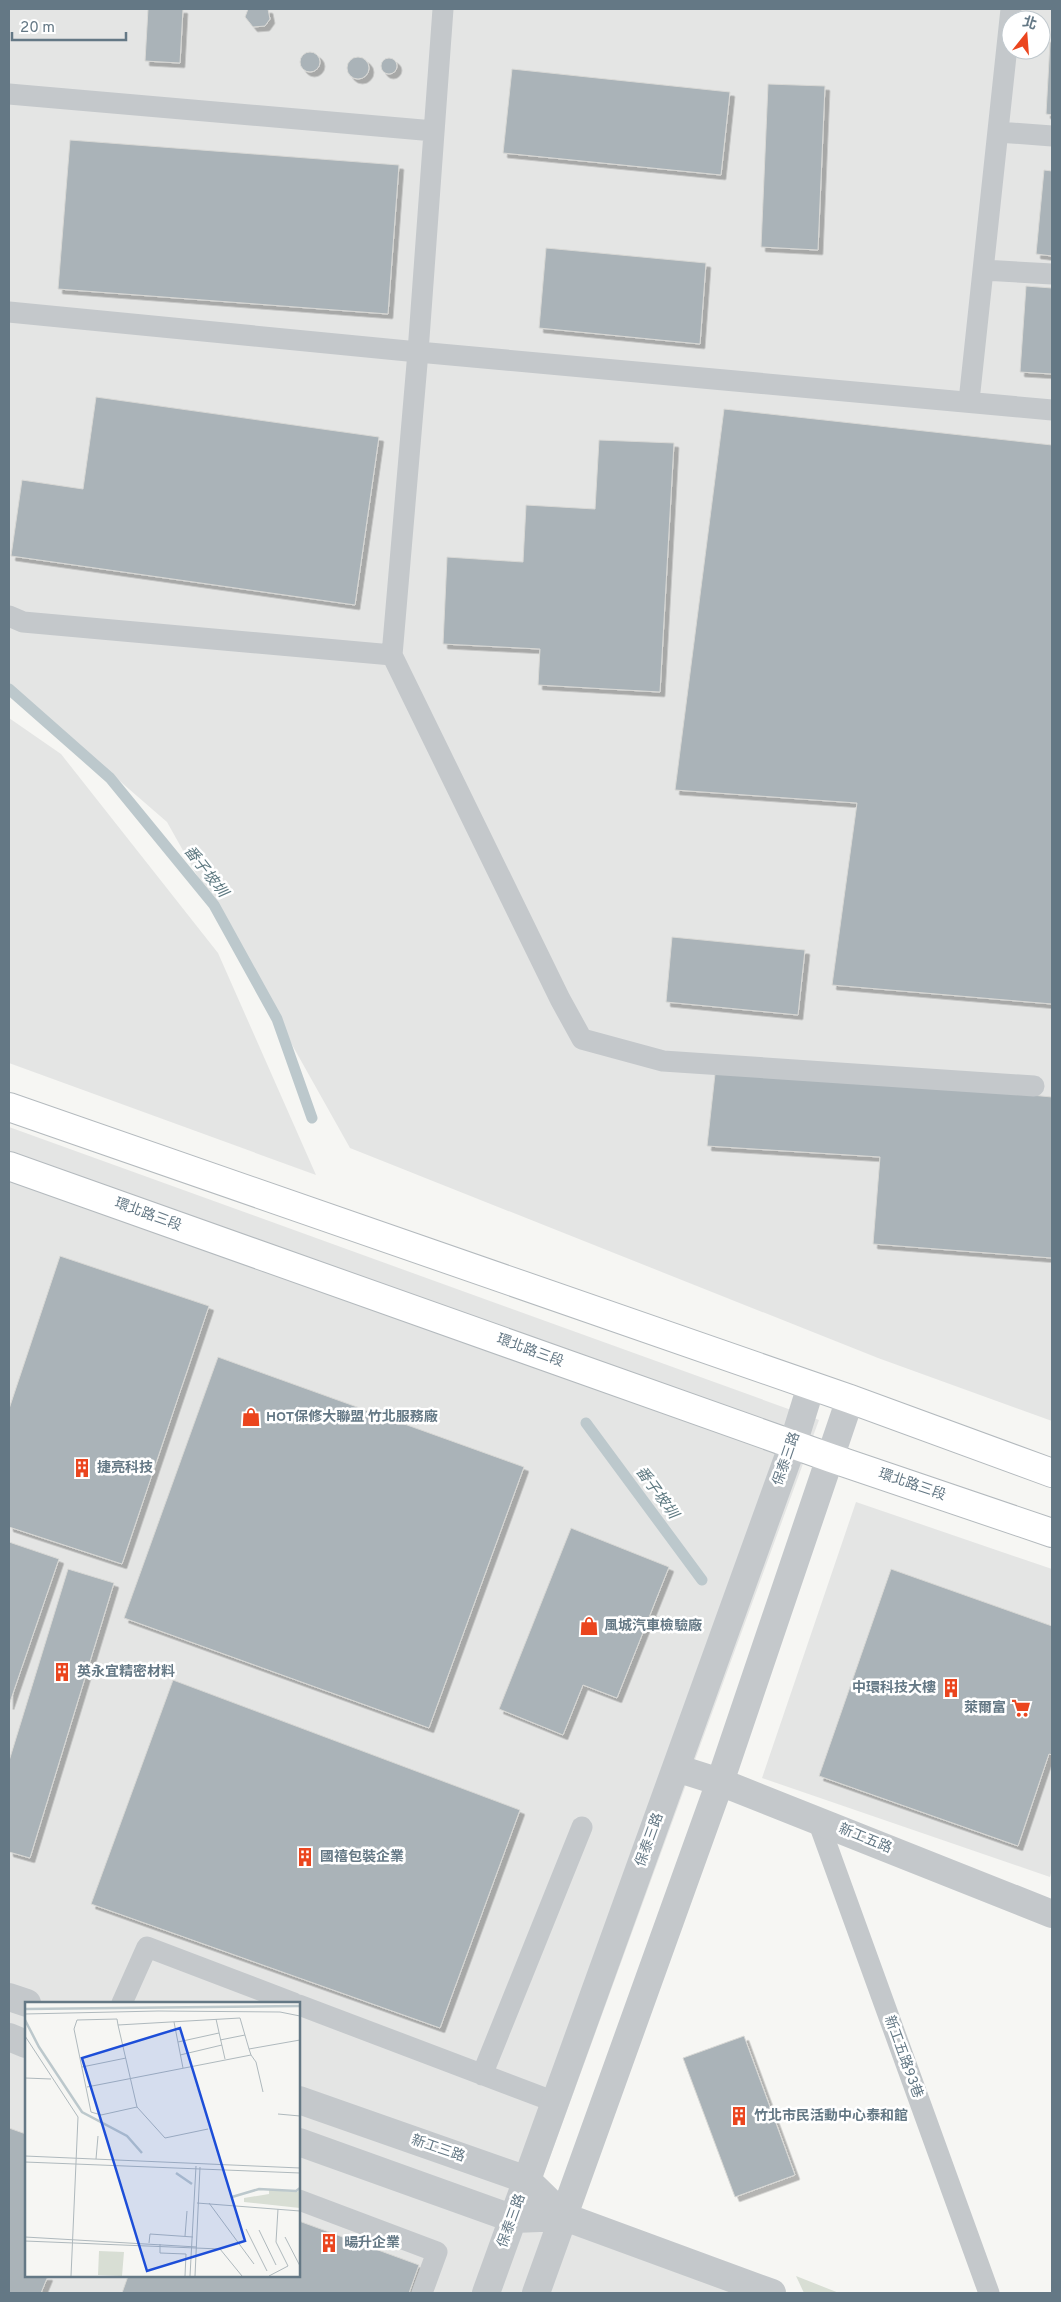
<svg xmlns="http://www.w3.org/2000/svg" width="1061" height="2302" font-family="Overpass,'Noto Sans TC',sans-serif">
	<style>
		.built { fill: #e4e5e4; fill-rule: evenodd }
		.green { fill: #d8ded4 }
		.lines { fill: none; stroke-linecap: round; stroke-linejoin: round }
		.stream { stroke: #bcc8cc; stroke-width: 11 }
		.building { fill: #aab3b8; stroke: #d8d8d5; filter: url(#shadow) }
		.secondary-casing { stroke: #b4babe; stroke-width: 30 }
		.lane { stroke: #c4c8cb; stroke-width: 21 }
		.street { stroke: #c4c8cb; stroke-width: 28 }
		.secondary { stroke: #fff; stroke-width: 28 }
		.labels { text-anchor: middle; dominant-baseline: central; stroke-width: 5; stroke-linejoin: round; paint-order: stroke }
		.street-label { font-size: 14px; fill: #647885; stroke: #fff }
		.poi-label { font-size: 14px; font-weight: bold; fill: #647885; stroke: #fff; text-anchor: start }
		.water-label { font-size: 15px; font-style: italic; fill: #5f7a82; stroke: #fff }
		.inset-river { fill: none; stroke: #bcc8cc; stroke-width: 2.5 }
		.inset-road { fill: none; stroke: #afb9bd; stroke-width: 1 }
		.view { fill: #1d4ed8; fill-opacity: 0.15; stroke: #1d4ed8; stroke-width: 2.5 }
		.inset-edge { fill: none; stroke: #647885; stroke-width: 2.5 }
	</style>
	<defs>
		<filter id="shadow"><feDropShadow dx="4.5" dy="4.5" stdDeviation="0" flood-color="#0004"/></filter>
	</defs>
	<rect width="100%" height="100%" fill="#f6f6f3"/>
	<path class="built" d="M9,9h1043v1412l-174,-63 -528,-210 -183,-326 -158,-137zM1011,20h30v30h-30z
		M9,718l52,36 157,199 98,222 -307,-112z
		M9,1127l810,293 -285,781 214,92h-739zM26,2003h273v273h-273z
		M856,1502l196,67v300l-2,8 -288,-99z"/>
	<path class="green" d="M796,2276l43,17h-35z"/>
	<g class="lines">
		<path class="stream" d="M9,689l101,89 104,127 63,114 35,99
			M586,1423l116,157"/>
	</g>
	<path class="building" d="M148,9h35l-3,54 -35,-2z
		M248,9h20l2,10 -5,7 -12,1 -8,-10z
		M1050,42h2v73l-6,-1z
		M300 62a10 10 0 1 1 20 0a10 10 0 1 1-20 0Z
		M347 68a11 11 0 1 1 22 0a11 11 0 1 1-22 0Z
		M381 66a8 8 0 1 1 16 0a8 8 0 1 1-16 0Z
		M512,69l218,23 -9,83 -218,-22z
		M768,84l57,2 -7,164 -57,-3z
		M70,140l329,25 -11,149 -330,-25z
		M1044,170l8,1v85l-16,-2z
		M546,248l160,15 -6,81 -161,-16z
		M1026,286l26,2v86l-32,-2z
		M96,397l283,40 -24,168 -344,-49 11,-76 61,9z
		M724,409l328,36v559l-220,-19 25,-182 -182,-13z
		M599,440l75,3 -14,249 -122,-7 2,-36 -97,-5 4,-87 76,5 3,-57 69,4z
		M672,937l133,13 -7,65 -132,-13z
		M716,1065l336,32v161l-179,-14 7,-87 -173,-11z
		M60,1256l149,50 -87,258 -113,-37v-118z
		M218,1357l306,110 -95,261 -305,-110z
		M571,1528l98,39 -52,131 -34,-13 -20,50 -64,-26z
		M9,1542l50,17 -50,146z
		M68,1569l46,14 -84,275 -21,-6v-91z
		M891,1569l161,57v129l-3,-1 -31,92 -199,-70z
		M173,1680l347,130 -80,218 -349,-124z
		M744,2036l51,139 -60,22 -52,-139z
		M9,2128l17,6v142h22l-7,17h-32z
		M299,2221l120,44 -10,28h-287l6,-17h171z"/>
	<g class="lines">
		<g class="secondary-casing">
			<path id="secondary" d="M9,1107l841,292 202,74
				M9,1166l822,292 221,75"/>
		</g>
		<path class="lane" d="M443,9l-25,343 -26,303 168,344 22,40 81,22 371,25
			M9,94l425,37
			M998,132l54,4
			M983,270l69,4
			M9,312l409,40 634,58
			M969,401l42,-392
			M9,616l14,6 369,33
			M818,1821l171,472
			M122,2003l25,-56 147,56
			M299,2005l256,97
			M482,2075l100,-248
			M299,2200l138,52 -15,41"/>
		<path class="street" d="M676,1768l44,14 332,132
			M9,1997l18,6
			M9,2037l17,7
			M299,2100l228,80 38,37
			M299,2142l215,77 51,-2 207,76
			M486,2293l307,-849 18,-58
			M536,2293l184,-511 130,-383"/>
		<use href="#secondary" class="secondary"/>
	</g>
	<defs>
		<g id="shop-bare" transform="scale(1.5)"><path d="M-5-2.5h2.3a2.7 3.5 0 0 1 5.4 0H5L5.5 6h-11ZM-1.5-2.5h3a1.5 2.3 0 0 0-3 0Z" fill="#eb451e" stroke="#fff" stroke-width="2.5" paint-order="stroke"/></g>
		<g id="building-bare" transform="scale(1.5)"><path d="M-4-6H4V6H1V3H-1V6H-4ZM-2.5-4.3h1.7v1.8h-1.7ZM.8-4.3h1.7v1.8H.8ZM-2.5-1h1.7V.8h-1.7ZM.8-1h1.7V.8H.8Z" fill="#eb451e" stroke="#fff" stroke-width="2.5" paint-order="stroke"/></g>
		<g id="supermarket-bare" transform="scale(1.5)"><path d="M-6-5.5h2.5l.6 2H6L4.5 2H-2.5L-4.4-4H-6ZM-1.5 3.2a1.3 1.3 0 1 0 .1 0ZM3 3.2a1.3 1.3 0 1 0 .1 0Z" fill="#eb451e" stroke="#fff" stroke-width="2.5" paint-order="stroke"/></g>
	</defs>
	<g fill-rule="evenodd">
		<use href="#shop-bare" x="251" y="1417"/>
		<use href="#building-bare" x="82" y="1468"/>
		<use href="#shop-bare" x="589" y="1626"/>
		<use href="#building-bare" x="62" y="1672"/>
		<use href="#building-bare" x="951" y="1688"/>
		<use href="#supermarket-bare" x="1021" y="1708"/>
		<use href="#building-bare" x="305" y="1857"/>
		<use href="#building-bare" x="739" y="2116"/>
		<use href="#building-bare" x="329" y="2243"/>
	</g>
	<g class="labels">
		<g class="street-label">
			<text transform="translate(148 1215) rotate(20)">環北路三段</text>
			<text transform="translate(530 1351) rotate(20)">環北路三段</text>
			<text transform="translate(787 1459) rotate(-71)">保泰三路</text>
			<text transform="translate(912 1485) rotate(19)">環北路三段</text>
			<text transform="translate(865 1839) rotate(22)">新工五路</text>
			<text transform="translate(650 1840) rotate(-70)">保泰三路</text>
			<text transform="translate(903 2057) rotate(70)">新工五路93巷</text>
			<text transform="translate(438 2149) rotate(19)">新工三路</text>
			<text transform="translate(512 2221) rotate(-70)">保泰三路</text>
		</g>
		<g class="poi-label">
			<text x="266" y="1417">HOT保修大聯盟 竹北服務廠</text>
			<text x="97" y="1468">捷亮科技</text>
			<text x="604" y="1626">風城汽車檢驗廠</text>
			<text x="77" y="1672">英永宜精密材料</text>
			<text x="936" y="1688" text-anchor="end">中環科技大樓</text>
			<text x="1006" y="1708" text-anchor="end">萊爾富</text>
			<text x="320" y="1857">國禧包裝企業</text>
			<text x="754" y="2116">竹北市民活動中心泰和館</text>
			<text x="344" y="2243">暘升企業</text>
		</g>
		<g class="water-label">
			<text transform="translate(205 872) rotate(52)">番子坡圳</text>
			<text transform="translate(656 1493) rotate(54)">番子坡圳</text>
		</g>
	</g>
	<g transform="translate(25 2002)">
		<rect width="275" height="275" fill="#f6f6f3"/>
		<path d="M275,187v19l-56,-6v-4l25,-4v-4l28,2zM74,249l25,1 -2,24 -24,-1z" fill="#d8ded4"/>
		<path class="inset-river" d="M0,7l275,-3M0,18l14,27 43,65 45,24 15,17M151,171l16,11M207,195l27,-8 37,2 4,-3"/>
		<path class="inset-road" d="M0,12l133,-3 122,1 20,4M191,17l9,40M149,20l9,46M93,23l19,82 28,31 43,-9M0,34l53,81 -7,159M195,38l25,-5M153,40l41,-9M155,53l42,-10M226,53l5,7 7,30M57,65l44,-9M0,76l26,1M62,85l164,-32 -2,-6M112,105l-36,8 -10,-3 -17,-83 3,-9 40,-1 1,6 122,-7 9,31 51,-9M253,112l22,2M0,154l275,12M71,157l2,-23M0,160l275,11M172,201l103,8M184,201l45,61M221,227l21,42M234,228l17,35M160,234l2,-25M0,235l172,10M260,235l15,29M0,239l195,8 22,27M124,241l1,-9 43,3M135,242v9l26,1 -1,22M165,274l6,-110M170,274l5,-109M244,274l19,-10 -12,-24 2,-33"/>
		<path class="view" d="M155,26l65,213 -98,30 -65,-213z"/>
		<rect width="275" height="275" class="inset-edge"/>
	</g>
	<rect width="1061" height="2302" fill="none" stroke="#647885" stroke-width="20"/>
	<g transform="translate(1026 35) rotate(17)"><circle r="24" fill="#ffffff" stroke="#c1c9ce"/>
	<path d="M0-4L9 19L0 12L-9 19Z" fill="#eb451e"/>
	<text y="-8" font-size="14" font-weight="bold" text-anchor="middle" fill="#647885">北</text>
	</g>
	<path d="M12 32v8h114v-8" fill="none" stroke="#647885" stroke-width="2.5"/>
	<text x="20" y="32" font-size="15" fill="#647885" stroke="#ffffff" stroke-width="4" paint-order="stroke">20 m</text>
</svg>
